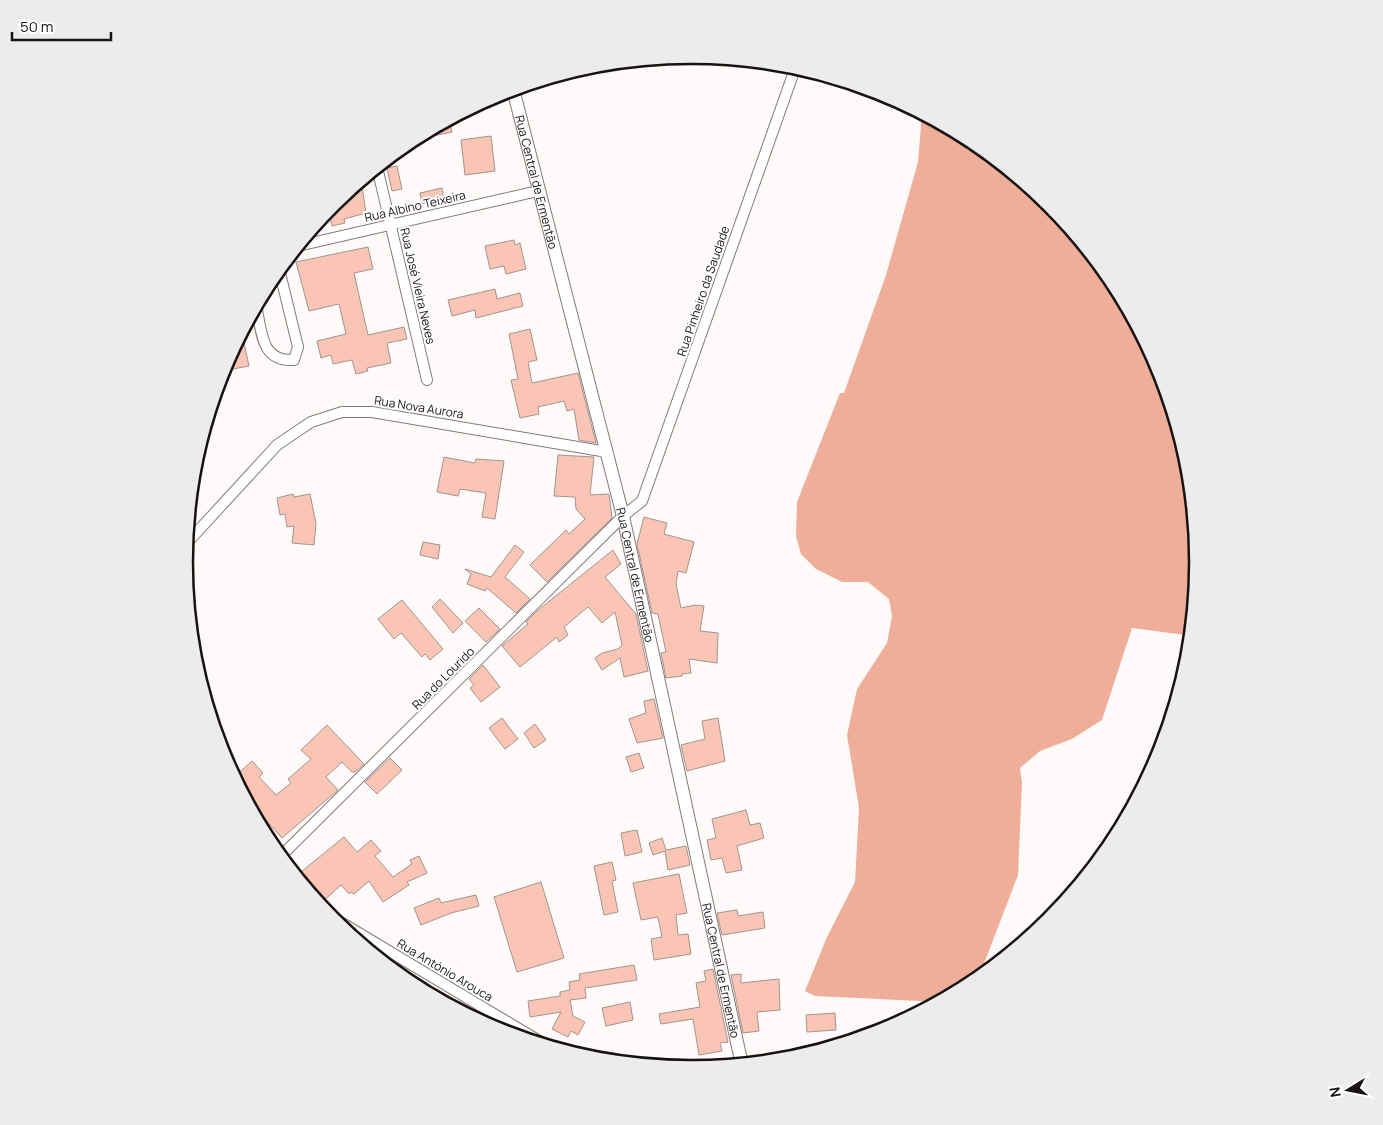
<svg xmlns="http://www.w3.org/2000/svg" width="1383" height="1125" font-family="Manrope,sans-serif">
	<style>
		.forest { fill: #efae99 }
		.building { fill: #fbc5b5; stroke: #a29490 }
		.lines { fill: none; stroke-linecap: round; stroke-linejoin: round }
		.minor-casing { stroke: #877975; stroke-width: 12 }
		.tertiary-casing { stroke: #877975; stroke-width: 14 }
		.minor { stroke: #fff; stroke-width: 10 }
		.tertiary { stroke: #fff; stroke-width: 12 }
		.labels { text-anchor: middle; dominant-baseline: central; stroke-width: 4; stroke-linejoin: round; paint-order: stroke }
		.street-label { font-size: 12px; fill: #181311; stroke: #fff }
		.rim { fill: none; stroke: #181311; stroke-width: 2.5 }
	</style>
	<rect width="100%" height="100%" fill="#fdfaf9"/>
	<path class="forest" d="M922,113l52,28 77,63 63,77 46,88 29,95 10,99 -7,67 -7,5 -53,-7 -30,92 -30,19 -32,12 -20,17 2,15 -4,92 -41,107 -36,20 -126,-6 -10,-5 22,-54 28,-55 4,-74 -12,-73 10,-46 30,-46 5,-27 -3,-17 -21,-17h-26l-26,-13 -15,-15 -5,-18 1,-34 43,-109h4l42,-118 32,-113z"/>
	<path class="building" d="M449,119l3,13 -34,7 -1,-3z
		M491,136l4,35 -30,4 -4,-35z
		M397,166l5,23 -10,2 -5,-23z
		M361,180l5,33 -22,6 1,4 -13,3 -4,-17z
		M442,188l2,12 -22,4 -2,-11z
		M514,240l1,5 5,-2 6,26 -20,5 -2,-8 -14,3 -5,-23z
		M368,247l5,22 -19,4 14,62 36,-8 3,12 -20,4 4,20 -24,5 1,3 -12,3 -4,-14 -19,4 -2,-9 -10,3 -4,-17 29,-7 -7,-30 -30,7 -13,-49z
		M495,289l2,10 23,-6 3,13 -47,12 -1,-8 -23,6 -4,-16z
		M530,329l7,31 -9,2 4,21 46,-10 18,70 -17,-3 -5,-31 -7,2 -3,-10 -26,6 1,7 -19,4 -9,-38 7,-1 -9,-45z
		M242,333l7,33 -16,3 -2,-6 -6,1z
		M558,455l36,2 -4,38 19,-1 3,24 -65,64 -17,-17 36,-35 3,4 16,-15 -9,-10 -1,-12 -21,-1z
		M444,457l31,6 1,-4 28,2 -9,58 -13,-2 4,-24 -26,-4 -2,7 -21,-4z
		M293,494l1,3 16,-3 6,30 -2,21 -22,-2 2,-17 -7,1 -2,-13 -5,1 -3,-17z
		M644,517l23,6 -3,11 30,8 -8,31 -8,-2 -2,13 5,24 14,-3 9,1 -4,25 18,2 -1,30 -28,-4 2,14 -9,1v2l-16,2 -5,-25 5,-1 -8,-38 -6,-1 -15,-69z
		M423,542l17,3 -2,14 -18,-4z
		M515,545l9,7 -19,25 25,22 -14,14 -29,-25 -2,3 -18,-7 4,-10 -6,-5 26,8z
		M613,550l8,14 -16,13 31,37 12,57 -24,6 -4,-19 -18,12 -7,-12 7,-5 16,-4 4,-4 -7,-33 -13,11 -14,-16 -24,20 4,8 -9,7 -2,-5 -37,30 -18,-21 26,-22 -2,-2 11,-11z
		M440,599l23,24 -10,10 -21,-26z
		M402,600l41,49 -13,11 -5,-6 -3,3 -21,-24 -7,6 -16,-20z
		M479,608l21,21 -14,13 -21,-21z
		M483,665l17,22 -19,15 -11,-14 4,-3 -5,-6z
		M654,699l9,39 -26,5 -8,-24 17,-6 -2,-12z
		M502,718l16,21 -13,10 -16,-21z
		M718,718l7,43 -38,10 -6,-26 24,-6 -3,-18z
		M535,724l11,16 -12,8 -10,-15z
		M327,725l37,39 -9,8h-3l-10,-10 -16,15 12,13 -56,48 -39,-43 -9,-18 18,-16 11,12 -4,4 17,18 15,-12 -3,-4 23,-20 -10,-9z
		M639,753l5,15 -13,4 -5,-15z
		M390,758l12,12 -25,24 -12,-12z
		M746,810l4,15 10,-2 4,15 -27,8 5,24 -16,3 -4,-15 -11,2 -4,-20 9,-2 -4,-19z
		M637,830l5,22 -17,4 -4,-23z
		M344,837l13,15 14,-12 10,11 -6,5 18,21 19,-13 -2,-4 9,-4 8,17 -20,9 2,3 -26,17 -14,-21 -15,13 -3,-2 -2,2 -8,-9 -22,20 -23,-29z
		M662,838l4,12 20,-4 4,19 -22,5 -3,-19 -12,4 -4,-12z
		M612,862l4,18 -4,1 6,31 -14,3 -10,-49z
		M679,874l8,39 -11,2 2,20 10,-1 3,20 -37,6 -3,-21 11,-2 -4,-20 -17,3 -8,-37z
		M541,882l23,76 -47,14 -23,-75z
		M476,895l3,11 -28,7 -30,12 -7,-17 25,-10 2,5z
		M737,910l1,6 25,-4 2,16 -43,7 -5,-22z
		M634,965l3,15 -52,8 1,10 -16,2 3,16 12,6 -7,13 -7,-4 -3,6 -16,-8 9,-17 -31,5 -2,-16 32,-5v-4l10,-2 -1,-8 11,-2 -1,-6z
		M713,969l15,73 -8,1 2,8 -23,4 -6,-36 -32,5 -2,-10 41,-7 -4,-24 10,-2 -2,-10z
		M741,974v9l38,-4 1,31 -23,2 2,19 -16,2 -12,-58z
		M630,1002l3,18 -27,6 -4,-18z
		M835,1013l1,17 -29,2 -1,-17z"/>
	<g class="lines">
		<g class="minor-casing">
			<path id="minor" d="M377,167l50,213
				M298,246l240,-55
				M256,305c6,26 4,57 38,55l4,-13 -19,-78
				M186,544l91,-99 34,-23 31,-10h30l235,40
				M280,857l343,-341 19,-15 154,-435
				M327,914l224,134
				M487,1026l3,-14"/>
		</g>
		<g class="tertiary-casing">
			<g id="tertiary">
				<path id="s1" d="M513,89l110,427 119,549"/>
			</g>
		</g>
		<use href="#minor" class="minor"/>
		<use href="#tertiary" class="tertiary"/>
	</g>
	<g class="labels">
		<g class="street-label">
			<text stroke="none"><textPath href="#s1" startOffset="96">Rua Central de Ermentão</textPath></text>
			<text transform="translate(415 206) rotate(-13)">Rua Albino Teixeira</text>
			<text transform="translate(418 286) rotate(77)">Rua José Vieira Neves</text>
			<text transform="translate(703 291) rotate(-71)">Rua Pinheiro da Saudade</text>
			<text transform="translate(419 407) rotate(9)">Rua Nova Aurora</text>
			<text stroke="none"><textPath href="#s1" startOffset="501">Rua Central de Ermentão</textPath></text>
			<text transform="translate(443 678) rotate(-45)">Rua do Lourido</text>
			<text transform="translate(445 970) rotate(31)">Rua António Arouca</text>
			<text stroke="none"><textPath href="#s1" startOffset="906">Rua Central de Ermentão</textPath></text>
		</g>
	</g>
	<path d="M0 0H1383V1125H0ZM193 562a498 498 0 1 1 996 0a498 498 0 1 1-996 0Z" fill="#edecec" fill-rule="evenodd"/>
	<path class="rim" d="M193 562a498 498 0 1 1 996 0a498 498 0 1 1-996 0Z"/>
	<g transform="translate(1348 1090) rotate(260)" stroke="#ffffff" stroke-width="4" paint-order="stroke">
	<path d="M0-4L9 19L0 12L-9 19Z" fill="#181311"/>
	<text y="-8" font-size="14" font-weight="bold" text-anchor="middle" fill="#181311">N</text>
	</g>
	<path d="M12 32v8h99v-8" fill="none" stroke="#181311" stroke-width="2.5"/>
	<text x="20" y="32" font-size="15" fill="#181311" stroke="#ffffff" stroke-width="4" paint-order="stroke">50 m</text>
</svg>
